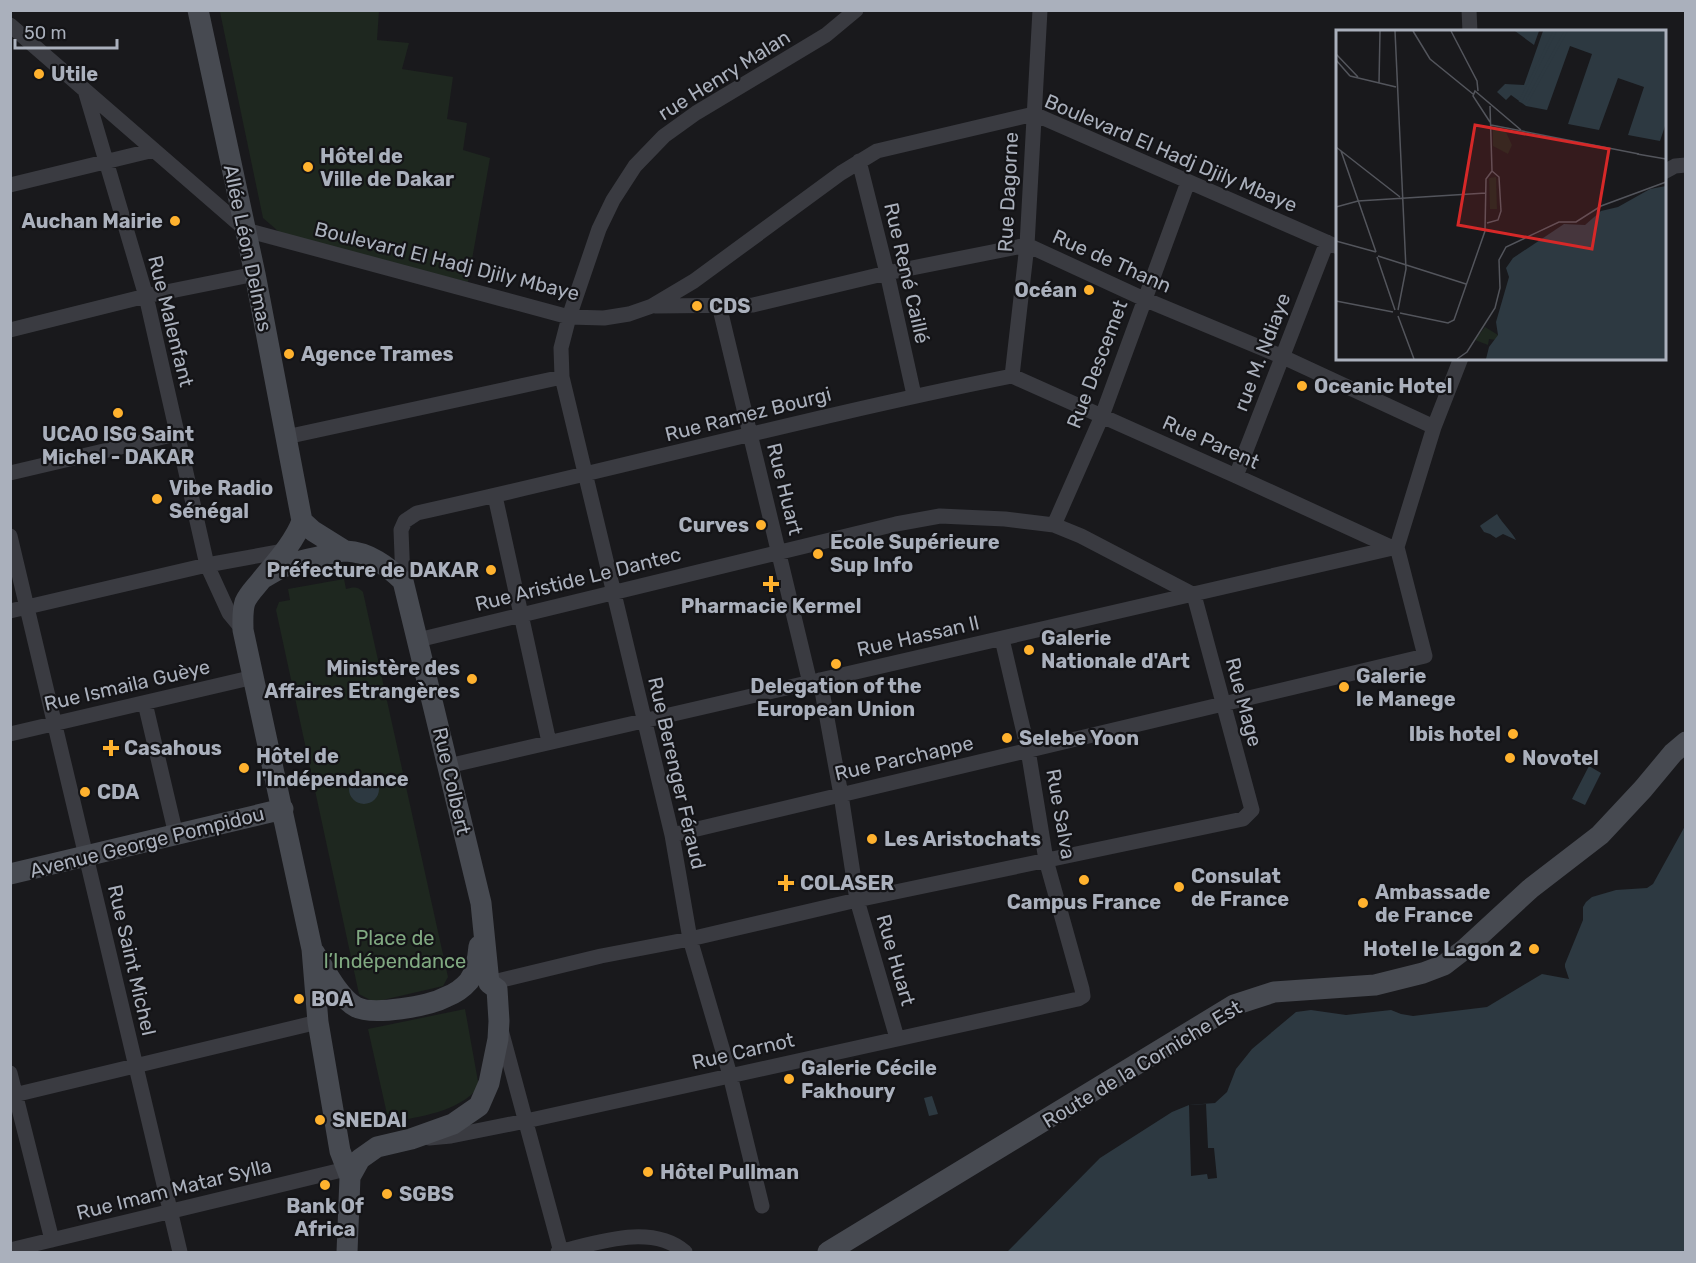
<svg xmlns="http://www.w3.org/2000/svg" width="1696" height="1263" font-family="Rubik,sans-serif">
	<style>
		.green { fill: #1e271f }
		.water { fill: #2d3941 }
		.pier { fill: #19191c }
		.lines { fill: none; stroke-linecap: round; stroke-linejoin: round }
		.street { stroke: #3a3b41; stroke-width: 15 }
		.secondary { stroke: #474a51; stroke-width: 21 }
		.poi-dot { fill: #ffb22e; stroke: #141417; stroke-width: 2 }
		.labels { text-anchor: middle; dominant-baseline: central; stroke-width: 4.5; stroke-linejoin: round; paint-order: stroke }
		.poi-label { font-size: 20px; font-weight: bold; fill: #aab0bc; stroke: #141417; text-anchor: start }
		.street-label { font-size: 20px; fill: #aab0bc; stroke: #141417 }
		.park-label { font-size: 20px; fill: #80a981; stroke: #141417 }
		.inset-river { fill: none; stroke: #2d3941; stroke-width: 3 }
		.inset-road { fill: none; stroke: #53555c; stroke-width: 1.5 }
		.view { fill: #d62828; fill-opacity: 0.15; stroke: #d62828; stroke-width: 3 }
		.inset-edge { fill: none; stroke: #aab0bc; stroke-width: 3 }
	</style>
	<rect width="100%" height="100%" fill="#19191c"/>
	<path class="green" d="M222,10l157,1 -2,29 32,3 -7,26 51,8 -6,42 20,4 -4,27 27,8 -22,124 -183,-45 -22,-19 -43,-206z
		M344,579l2,10c7,-2 12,-3 17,3l85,385 -5,9 -69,16 -15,-8 -83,-384 3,-8 11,-2 -2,-11z
		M465,1009l14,78c-22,26 -59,29 -90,36l-21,-94z"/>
	<path class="water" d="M1497,514c6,10 15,18 19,26l-13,-6 -7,4 -6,-4 -6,-2 -4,-6 1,-1z
		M1589,766l12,7 -16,32 -13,-6z
		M349 789a15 15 0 1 1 30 0a15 15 0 1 1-30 0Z
		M1685,826v426h-678l93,-94 72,-46 17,-7 26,-2 12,-11 9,-23 16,-20 44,-37 15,-2 35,5 45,-5 10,4 12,2 74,-9 55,-33 27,5 -4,-12v-3l18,-44v-13l3,-5 6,-5 24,-7 31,-2 6,-4z
		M932,1096l6,18 -9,2 -5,-18z"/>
	<path class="pier" d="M1206,1104l2,44h6l3,30 -9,1 -1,-5 -16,2 -2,-71z"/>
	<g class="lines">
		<path class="street" d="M1469,10l1,22
			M10,25l236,205 323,87 35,1 25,-4 23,-8 42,-25 147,-108 36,-22 157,-37 304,133
			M85,90l61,206 61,269 22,48 14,17
			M859,161l28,112 27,122
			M1664,172l11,-6 11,-1
			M10,185l144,-35
			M719,305l91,378
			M655,306l98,-1 134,-32 140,-28 117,54 139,58 151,70
			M10,330l136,-34 109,-22
			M1012,376l224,100 157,72
			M1012,376l15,-131 13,-235
			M286,437l276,-60
			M10,473l166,-39
			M1236,476l91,-234
			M495,496l54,246
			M1054,525l48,-109 86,-234
			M10,536l170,716
			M1397,547l37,-120 27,-69
			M403,581l-2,-51 4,-9 12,-8c199,-44 395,-97 595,-137
			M10,611l197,-46 77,-14
			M418,640l478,-116 44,-8 65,3 49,6 27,11 113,59 58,215 -9,9 -386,81 -167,39 -89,17 -112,27
			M820,680l21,115 16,105 40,138
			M145,703l31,132
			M10,734l244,-57
			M448,766l949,-219
			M672,835l753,-179 -28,-109
			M501,1030l60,222
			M10,1073l42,167
			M10,1096l308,-74
			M429,1138l22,-2 75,-15 552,-122 5,-3 -1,-7 -36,-129 -18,-110 -26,-111
			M762,1206l-32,-131 -40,-136 -18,-104 -110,-458 -1,-29 8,-31 30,-88 14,-29 22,-34 29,-30 32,-23 130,-78 30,-25
			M10,1250l336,-81
			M558,1252c39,-9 93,-29 127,0"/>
		<path class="secondary" d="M198,10l57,264 47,247
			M302,521c-7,20 -26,41 -40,58 -6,8 -13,14 -17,23 -3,9 -2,19 -2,28l69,319 6,73 22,129 10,26 -3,75
			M302,521l11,10 32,20
			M262,579c22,-14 31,-17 56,-22 9,-2 19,-6 28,-6 23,1 41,15 57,30l78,322 8,80 8,6 2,32 -1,18 -9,44 -10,23 -26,18 -42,15 -34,8 -17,12 -10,18
			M10,874l273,-65
			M314,952c10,16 25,46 42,55 17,9 73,-1 90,-10 8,-3 17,-9 23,-16 7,-10 9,-23 10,-35
			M828,1252l406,-247 40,-13 101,-7 48,-12 21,-8 22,-17 64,-59 70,-54 43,-46 30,-36 13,-11"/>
	</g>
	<g class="poi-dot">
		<circle cx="39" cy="74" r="6"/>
		<circle cx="308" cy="167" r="6"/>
		<circle cx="175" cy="221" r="6"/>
		<circle cx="1089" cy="290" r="6"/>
		<circle cx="697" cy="306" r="6"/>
		<circle cx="289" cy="354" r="6"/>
		<circle cx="1302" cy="386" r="6"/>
		<circle cx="118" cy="413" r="6"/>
		<circle cx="157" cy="499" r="6"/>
		<circle cx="761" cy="525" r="6"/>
		<circle cx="818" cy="554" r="6"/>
		<circle cx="491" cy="570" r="6"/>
		<path d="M768 575h6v6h6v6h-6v6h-6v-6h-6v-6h6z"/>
		<circle cx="1029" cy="650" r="6"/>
		<circle cx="836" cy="664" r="6"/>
		<circle cx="472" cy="679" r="6"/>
		<circle cx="1344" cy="687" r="6"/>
		<circle cx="1513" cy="734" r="6"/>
		<circle cx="1007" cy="738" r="6"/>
		<path d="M108 739h6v6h6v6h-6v6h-6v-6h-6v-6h6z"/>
		<circle cx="1510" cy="758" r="6"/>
		<circle cx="244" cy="768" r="6"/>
		<circle cx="85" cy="792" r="6"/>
		<circle cx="872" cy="839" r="6"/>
		<circle cx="1084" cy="880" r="6"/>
		<path d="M783 874h6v6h6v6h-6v6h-6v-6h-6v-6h6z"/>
		<circle cx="1179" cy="887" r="6"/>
		<circle cx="1363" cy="903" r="6"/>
		<circle cx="1534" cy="949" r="6"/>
		<circle cx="299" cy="999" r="6"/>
		<circle cx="789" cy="1079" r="6"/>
		<circle cx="320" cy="1120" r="6"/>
		<circle cx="648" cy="1172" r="6"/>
		<circle cx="325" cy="1185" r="6"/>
		<circle cx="387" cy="1194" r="6"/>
	</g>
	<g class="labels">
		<g class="poi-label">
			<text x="51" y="74">Utile</text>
			<text x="320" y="156">Hôtel de<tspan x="320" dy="23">Ville de Dakar</tspan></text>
			<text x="163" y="221" text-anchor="end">Auchan Mairie</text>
			<text x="1077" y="290" text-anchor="end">Océan</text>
			<text x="709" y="306">CDS</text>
			<text x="301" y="354">Agence Trames</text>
			<text x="1314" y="386">Oceanic Hotel</text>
			<text x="118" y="434" text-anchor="middle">UCAO ISG Saint<tspan x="118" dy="23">Michel - DAKAR</tspan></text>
			<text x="169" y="488">Vibe Radio<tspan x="169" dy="23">Sénégal</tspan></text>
			<text x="749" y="525" text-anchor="end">Curves</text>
			<text x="830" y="542">Ecole Supérieure<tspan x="830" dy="23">Sup Info</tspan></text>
			<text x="479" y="570" text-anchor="end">Préfecture de DAKAR</text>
			<text x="771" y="606" text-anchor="middle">Pharmacie Kermel</text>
			<text x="1041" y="638">Galerie<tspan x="1041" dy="23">Nationale d'Art</tspan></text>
			<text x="460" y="668" text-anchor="end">Ministère des<tspan x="460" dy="23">Affaires Etrangères</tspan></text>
			<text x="1356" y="676">Galerie<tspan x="1356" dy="23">le Manege</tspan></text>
			<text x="836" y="686" text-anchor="middle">Delegation of the<tspan x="836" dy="23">European Union</tspan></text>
			<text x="1501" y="734" text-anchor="end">Ibis hotel</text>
			<text x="1019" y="738">Selebe Yoon</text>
			<text x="124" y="748">Casahous</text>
			<text x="256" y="756">Hôtel de<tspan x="256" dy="23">l'Indépendance</tspan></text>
			<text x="1522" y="758">Novotel</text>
			<text x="97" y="792">CDA</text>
			<text x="884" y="839">Les Aristochats</text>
			<text x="1191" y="876">Consulat<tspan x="1191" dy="23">de France</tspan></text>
			<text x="800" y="883">COLASER</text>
			<text x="1375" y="892">Ambassade<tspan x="1375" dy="23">de France</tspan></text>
			<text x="1084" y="902" text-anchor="middle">Campus France</text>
			<text x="1522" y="949" text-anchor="end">Hotel le Lagon 2</text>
			<text x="311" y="999">BOA</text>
			<text x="801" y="1068">Galerie Cécile<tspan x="801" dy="23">Fakhoury</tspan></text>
			<text x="332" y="1120">SNEDAI</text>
			<text x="660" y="1172">Hôtel Pullman</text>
			<text x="399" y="1194">SGBS</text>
			<text x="325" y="1206" text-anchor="middle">Bank Of<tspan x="325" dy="23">Africa</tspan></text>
		</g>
		<g class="street-label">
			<text transform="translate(724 75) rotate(-32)">rue Henry Malan</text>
			<text transform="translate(1171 153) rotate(23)">Boulevard El Hadj Djily Mbaye</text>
			<text transform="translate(1008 192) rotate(-87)">Rue Dagorne</text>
			<text transform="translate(248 248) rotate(78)">Allée Léon Delmas</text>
			<text transform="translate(447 261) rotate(14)">Boulevard El Hadj Djily Mbaye</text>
			<text transform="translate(1112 261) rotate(24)">Rue de Thann</text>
			<text transform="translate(907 273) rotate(77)">Rue René Caillé</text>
			<text transform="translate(171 321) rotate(76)">Rue Malenfant</text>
			<text transform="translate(1262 352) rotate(-69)">rue M. Ndiaye</text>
			<text transform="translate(1097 364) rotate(-69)">Rue Descemet</text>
			<text transform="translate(748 414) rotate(-14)">Rue Ramez Bourgi</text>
			<text transform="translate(1211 442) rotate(24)">Rue Parent</text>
			<text transform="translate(785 489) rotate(76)">Rue Huart</text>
			<text transform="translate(578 579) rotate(-14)">Rue Aristide Le Dantec</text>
			<text transform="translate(918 636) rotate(-13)">Rue Hassan ll</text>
			<text transform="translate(127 685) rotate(-13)">Rue Ismaila Guèye</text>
			<text transform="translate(1244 702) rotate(75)">Rue Mage</text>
			<text transform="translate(904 758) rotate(-13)">Rue Parchappe</text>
			<text transform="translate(677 773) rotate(77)">Rue Berenger Féraud</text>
			<text transform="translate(452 781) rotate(77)">Rue Colbert</text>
			<text transform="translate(1061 814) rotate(80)">Rue Salva</text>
			<text transform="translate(147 842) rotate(-14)">Avenue George Pompidou</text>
			<text transform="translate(132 960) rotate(77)">Rue Saint Michel</text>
			<text transform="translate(896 960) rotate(74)">Rue Huart</text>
			<text transform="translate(743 1051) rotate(-13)">Rue Carnot</text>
			<text transform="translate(1142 1064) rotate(-31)">Route de la Corniche Est</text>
			<text transform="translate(174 1189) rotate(-14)">Rue Imam Matar Sylla</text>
		</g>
		<g class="park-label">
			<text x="395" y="938">Place de<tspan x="395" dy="23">l’Indépendance</tspan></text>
		</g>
	</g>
	<g transform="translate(1336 30)">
		<rect width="330" height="330" fill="#19191c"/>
		<path d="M157,99l12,1 7,15 -4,9 -15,-8zM160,147l1,32h-7l-1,-31zM149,297l13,8 -1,5 -8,-1 -1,6 -13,-5z" fill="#1e271f"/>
		<path d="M179,1h24l-5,14zM207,1h123v92l-6,18 -32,-6 16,-48 -26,-9 -19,52 -31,-6 24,-70 -22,-8 -23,64 -21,-4 -15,-11 -5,5 -9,-8 8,-8 19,1zM330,156v173h-180l3,-12 9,-12 -2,-13 13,-45 -3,-9 7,-10 51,-34 21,1 16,-14 17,-4 32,-18z" fill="#2d3941"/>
		<path class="inset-river" d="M184,72l35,-71M190,73l40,-72"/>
		<path class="inset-road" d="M59,1l11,238 -8,41M77,1l17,28 43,35M115,1l26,50 1,10M0,24l22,23M0,30l14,16M14,46l46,11M43,53l1,-52M154,76l2,65M154,92l-17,-26 2,-5 46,39M155,95l148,29M0,117l64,50M5,121l35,101M301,124l29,5M0,177l22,-6 128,-8M151,193l11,-3 3,-9 -2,-34 -7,-6M0,211l40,11M42,226l88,28M41,227l18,53M0,271l57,11M64,283l48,10 6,-3 31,-89 1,-52 6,-8M62,286l16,43M121,329l10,-7 28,-44 5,-20 -1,-28 7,-13 53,-25h17l25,-16 65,-24"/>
		<path class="view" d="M139,95l134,24 -17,100 -134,-24z"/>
		<rect width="330" height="330" class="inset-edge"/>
	</g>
	<rect width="1696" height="1263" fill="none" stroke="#aab0bc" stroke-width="24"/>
	<path d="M15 39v9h102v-9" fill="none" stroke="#aab0bc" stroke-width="3"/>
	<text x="24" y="39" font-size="18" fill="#aab0bc" stroke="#141417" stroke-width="4.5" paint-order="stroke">50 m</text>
</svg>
